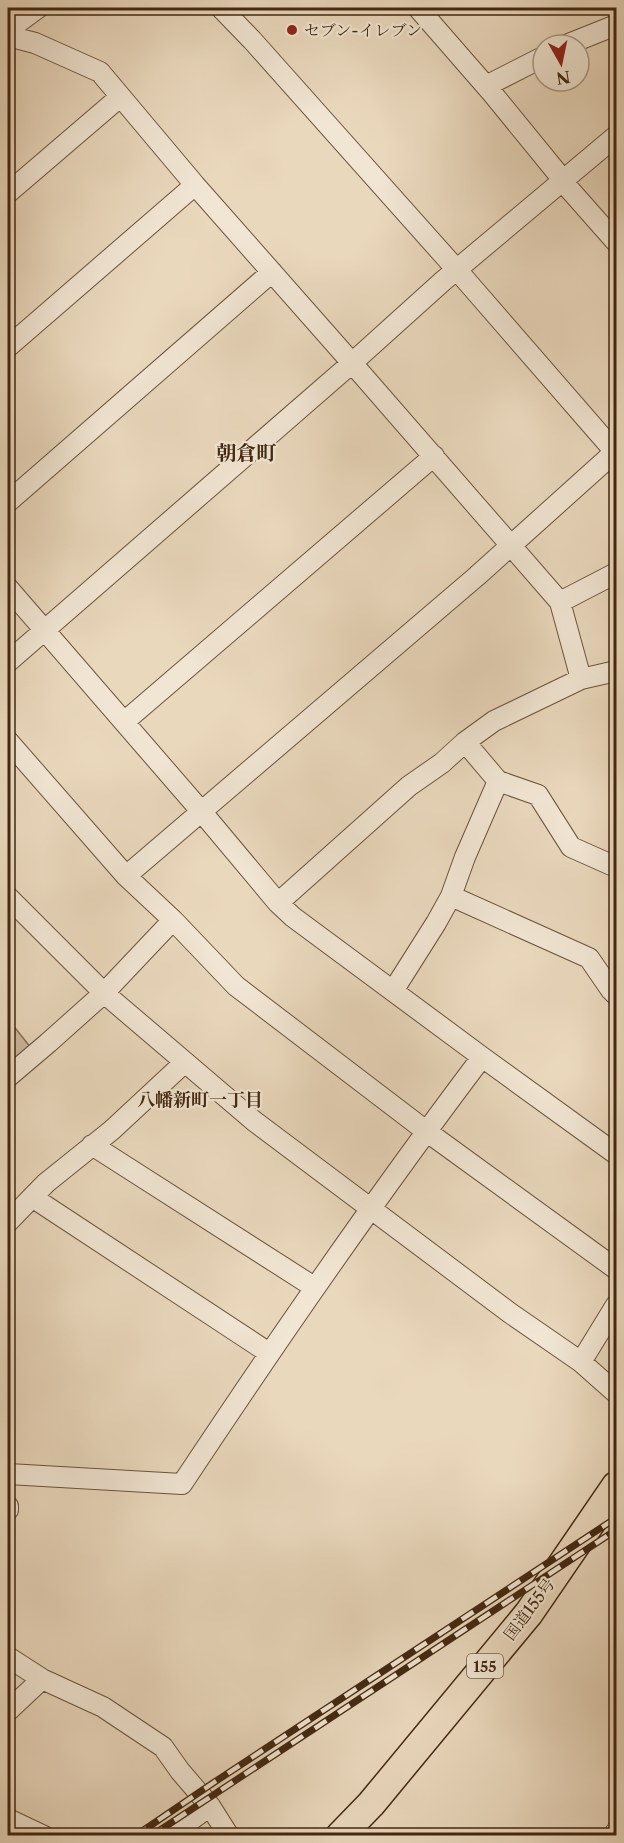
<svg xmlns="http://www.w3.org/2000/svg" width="624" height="1843" font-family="'Libre Caslon Text','Noto Serif JP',serif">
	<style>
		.green { fill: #cdbaa0; stroke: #887058; stroke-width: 1.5 }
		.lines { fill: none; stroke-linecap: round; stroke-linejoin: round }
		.minor-casing { stroke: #6c533c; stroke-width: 22 }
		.highway-casing { stroke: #422711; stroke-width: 31 }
		.minor { stroke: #f1e6d4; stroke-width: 20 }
		.highway { stroke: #ead8bd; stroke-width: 28 }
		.rail-casing { stroke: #422711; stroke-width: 7 }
		.rail { stroke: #f1e6d4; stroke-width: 4.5; stroke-dasharray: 14; stroke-linecap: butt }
		.poi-dot { fill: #8f2418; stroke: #f1e6d4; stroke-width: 2 }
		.labels { text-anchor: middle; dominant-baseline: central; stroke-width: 4.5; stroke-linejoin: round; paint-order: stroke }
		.shield { fill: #f1e6d4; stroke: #76604c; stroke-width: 1.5 }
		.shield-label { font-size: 15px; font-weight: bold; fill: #422711 }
		.poi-label { font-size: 16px; fill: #422711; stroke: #f1e6d4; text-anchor: start }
		.street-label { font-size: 16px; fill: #422711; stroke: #f1e6d4 }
		.neighbourhood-label { font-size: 18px; font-weight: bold; fill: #422711; stroke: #f1e6d4 }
		.quarter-label { font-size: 20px; font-weight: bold; fill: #422711; stroke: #f1e6d4 }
	</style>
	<rect width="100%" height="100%" fill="#ead8bd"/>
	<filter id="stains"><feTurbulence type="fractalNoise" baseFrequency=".00333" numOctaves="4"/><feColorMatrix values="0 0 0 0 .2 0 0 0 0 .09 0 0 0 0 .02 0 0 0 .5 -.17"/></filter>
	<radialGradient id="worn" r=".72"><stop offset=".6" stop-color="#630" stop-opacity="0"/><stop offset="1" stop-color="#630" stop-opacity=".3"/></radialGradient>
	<path class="green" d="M8,1019l27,34 -27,24z"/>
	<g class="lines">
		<g class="minor-casing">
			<path id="minor" d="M221,8l31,32 205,230 159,183
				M418,8l74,85 71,87v2l53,60
				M8,30l30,-22
				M8,36l27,7 65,29 95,113 157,178 208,239 21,77
				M566,45l50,-20
				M486,86l57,-29
				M8,193l112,-96
				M8,347l187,-162
				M8,502l264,-230
				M8,588l193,223 77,92 15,14 189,140 134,97
				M560,602l56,-29
				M8,662l344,-299 91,-82 173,-145
				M124,722l310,-266
				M8,741l118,135 47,44 63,66 190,145 190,138
				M498,781l40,14 33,52 45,20
				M126,876l351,-300 139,-125
				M451,896l138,62 22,32 5,5
				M8,897l96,96 150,128 256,192 71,49 35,31
				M278,903l131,-117 33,-23 23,-21 29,-21 87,-42 35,-8
				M393,991l43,-68 15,-27 14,-39 33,-76 -33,-39
				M8,1077l40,-34 56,-50 69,-73
				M92,1145l222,142
				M32,1197l237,156
				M8,1222l38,-39 66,-53 72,-67
				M581,1362l35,-57
				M8,1474l174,10c96,-145 195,-288 300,-427
				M8,1506v4
				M8,1657l34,22 61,28 60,40 17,24 30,35 19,30
				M8,1711l34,-32
				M8,1819l36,17
				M169,1836l41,-30
				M614,1836l2,-5"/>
		</g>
		<g class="highway-casing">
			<path id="highway" d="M340,1836l31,-32 158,-191 87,-127"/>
		</g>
		<use href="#minor" class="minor"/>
		<use href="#highway" class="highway"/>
		<g class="rail-casing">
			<path id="rail" d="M135,1836l78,-53 403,-265
				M151,1836l465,-306"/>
		</g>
		<use href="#rail" class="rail"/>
	</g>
	<circle class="poi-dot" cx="292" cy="30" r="6"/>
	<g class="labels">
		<rect class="shield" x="467" y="1654" width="36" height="24" rx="4.5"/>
		<g class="shield-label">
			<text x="485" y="1666">155</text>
		</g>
		<g class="poi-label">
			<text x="304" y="30">セブン-イレブン</text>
		</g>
		<g class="street-label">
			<text transform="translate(529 1609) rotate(-53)">国道155号</text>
		</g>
		<g class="neighbourhood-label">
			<text x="200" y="1100">八幡新町一丁目</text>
		</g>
		<g class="quarter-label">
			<text x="246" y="453">朝倉町</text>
		</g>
	</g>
	<rect width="624" height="1843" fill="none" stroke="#ead8bd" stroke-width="30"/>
	<rect x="9" y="9" width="606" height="1825" fill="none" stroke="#422711" stroke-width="3"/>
	<rect x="15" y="15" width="594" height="1813" fill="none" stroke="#422711" stroke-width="1.5"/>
	<g transform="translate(561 63) rotate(171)"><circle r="28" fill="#f1e6d4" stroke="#ab9a86" stroke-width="1.5"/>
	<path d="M0-4.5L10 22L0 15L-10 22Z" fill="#8f2418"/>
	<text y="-9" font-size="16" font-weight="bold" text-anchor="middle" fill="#422711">N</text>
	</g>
	<rect width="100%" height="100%" filter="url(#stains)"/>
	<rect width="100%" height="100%" fill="url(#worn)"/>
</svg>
